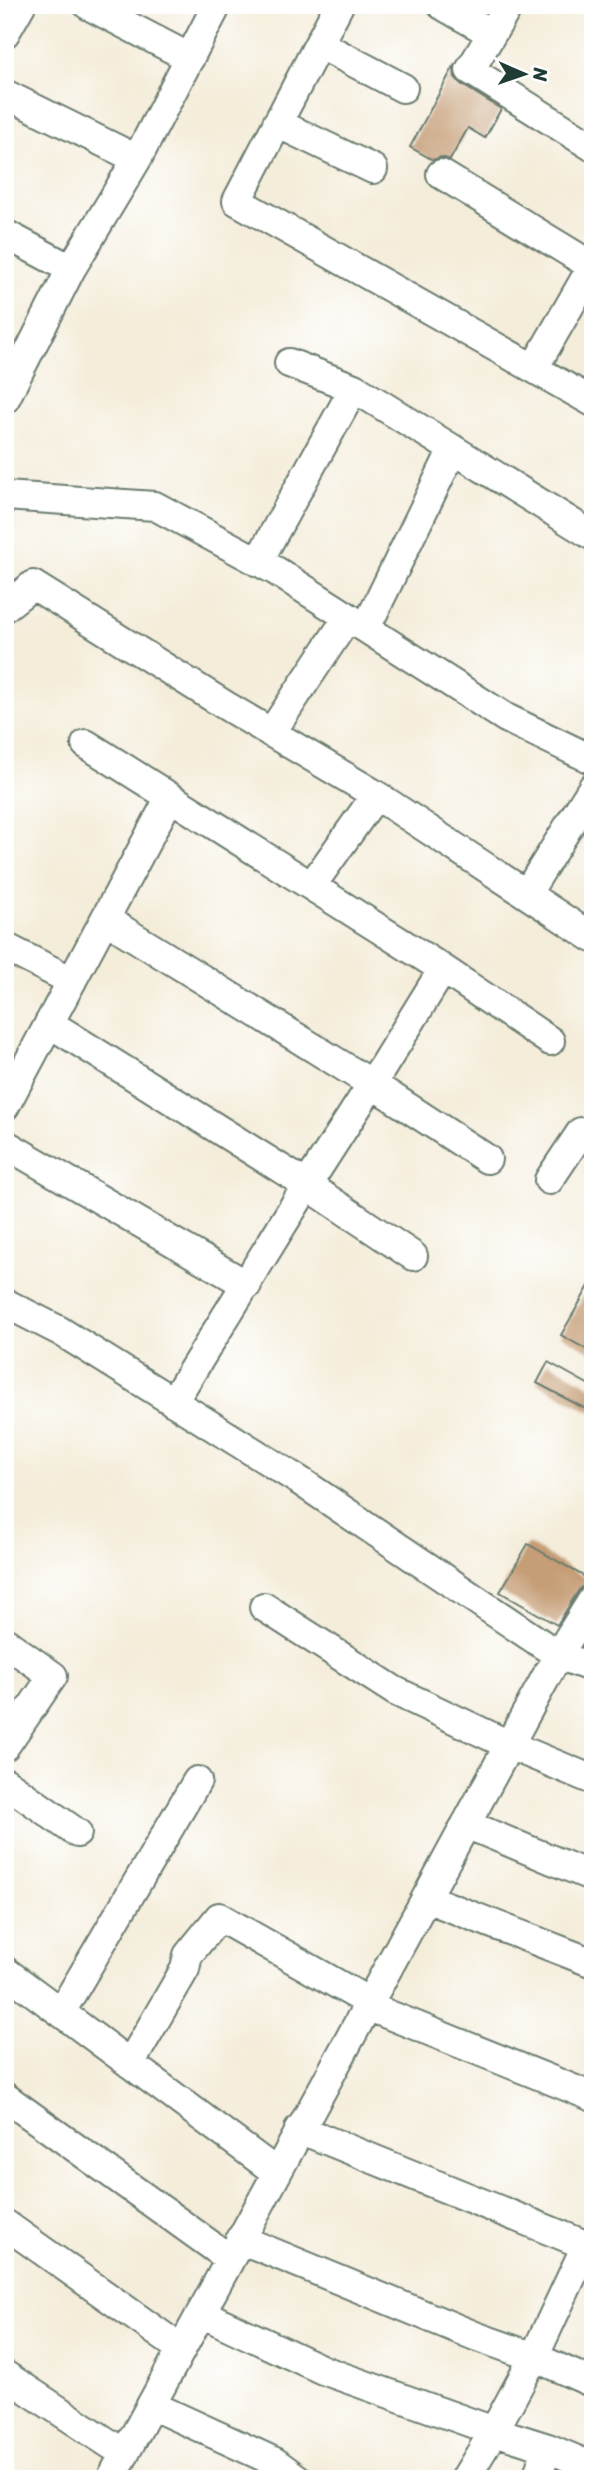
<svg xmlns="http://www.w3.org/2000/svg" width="598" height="2484" font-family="Sriracha,sans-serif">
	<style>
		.building { fill: #c59d76 }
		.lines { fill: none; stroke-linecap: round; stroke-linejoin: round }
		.minor-casing { stroke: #6a7b6e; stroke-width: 32 }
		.minor { stroke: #fff; stroke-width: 28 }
	</style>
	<rect width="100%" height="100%" fill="#fff"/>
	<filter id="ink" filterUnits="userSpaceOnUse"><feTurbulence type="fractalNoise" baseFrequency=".0143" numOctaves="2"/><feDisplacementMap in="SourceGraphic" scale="14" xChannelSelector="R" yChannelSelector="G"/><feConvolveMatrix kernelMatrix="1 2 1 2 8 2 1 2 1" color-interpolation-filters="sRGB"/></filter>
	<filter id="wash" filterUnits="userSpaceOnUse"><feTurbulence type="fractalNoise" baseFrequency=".00686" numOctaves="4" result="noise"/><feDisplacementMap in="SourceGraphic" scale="28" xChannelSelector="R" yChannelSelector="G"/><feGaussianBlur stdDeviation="1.57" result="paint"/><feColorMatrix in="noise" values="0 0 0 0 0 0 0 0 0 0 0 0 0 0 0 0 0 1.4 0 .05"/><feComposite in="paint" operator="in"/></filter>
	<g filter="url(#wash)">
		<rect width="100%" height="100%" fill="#f4edda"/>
		<g id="blocks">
			<path class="building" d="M454,66l1,11 6,7 40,25 -16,29 -17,-10 -18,32 -9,-3 -8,3 -23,-13z
				M593,1279v74l-32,-18z
				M548,1362l45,25v26l-56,-30z
				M528,1544l62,36 -11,10 -22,35 -57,-33z"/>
		</g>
	</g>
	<g filter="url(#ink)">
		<use href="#blocks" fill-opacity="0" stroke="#6a7b6e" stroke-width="2"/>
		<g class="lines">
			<g class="minor-casing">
				<path id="minor" d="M88,5l102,53
					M339,5l-102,196 356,201
					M442,5l49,28
					M509,5l-39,65 123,77
					M5,33l16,-28
					M319,44l84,44
					M5,94l132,65
					M277,123l96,46
					M441,174l151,92
					M5,234l66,35
					M289,363l65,25
					M534,368l59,-103
					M5,399l66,-130 66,-110 80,-154
					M5,496l150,10 121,65 230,147 87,42
					M258,562l96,-174 239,148
					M5,607l28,-22 195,122 148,88 217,143
					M366,628l87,-179
					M271,733l77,-116
					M86,744l84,53
					M312,885l64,-90
					M527,893l66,-106
					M5,947l67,34
					M443,969l107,72
					M49,1023l258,162 65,-101 -267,-165
					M5,1106l165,-309 273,172 -71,115 115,75
					M5,1144l242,141
					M549,1180l32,-48
					M5,1303l55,28 240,150 258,174 35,13
					M173,1402l134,-217 106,71
					M264,1607l131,84 114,54 84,35
					M5,1642l48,34 -48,70
					M5,1782l72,51
					M466,1824l127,53
					M426,1898l167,65
					M5,1971l271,201
					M61,2012l136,-231
					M130,2064l55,-95 3,-14 31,-38 150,85 8,8 216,87
					M5,2097l225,162
					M299,2129l294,119
					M5,2224l176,125
					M240,2239l235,97 59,21 -40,74 54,17 -12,31
					M586,2246l-52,111 59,26
					M201,2313l122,57 171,61 -29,48
					M5,2375l120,79
					M151,2405l124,57 23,17
					M548,2448l45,19
					M111,2479l398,-734 49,-90 35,-56"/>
			</g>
			<use href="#minor" class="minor"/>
		</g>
	</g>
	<rect width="598" height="2484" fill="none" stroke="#fff" stroke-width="28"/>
	<g transform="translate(524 74) rotate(92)" stroke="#ffffff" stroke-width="5" paint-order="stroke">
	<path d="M0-5L12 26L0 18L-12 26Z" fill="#1f3d34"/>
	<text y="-10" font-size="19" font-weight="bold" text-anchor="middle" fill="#1f3d34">N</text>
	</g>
</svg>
